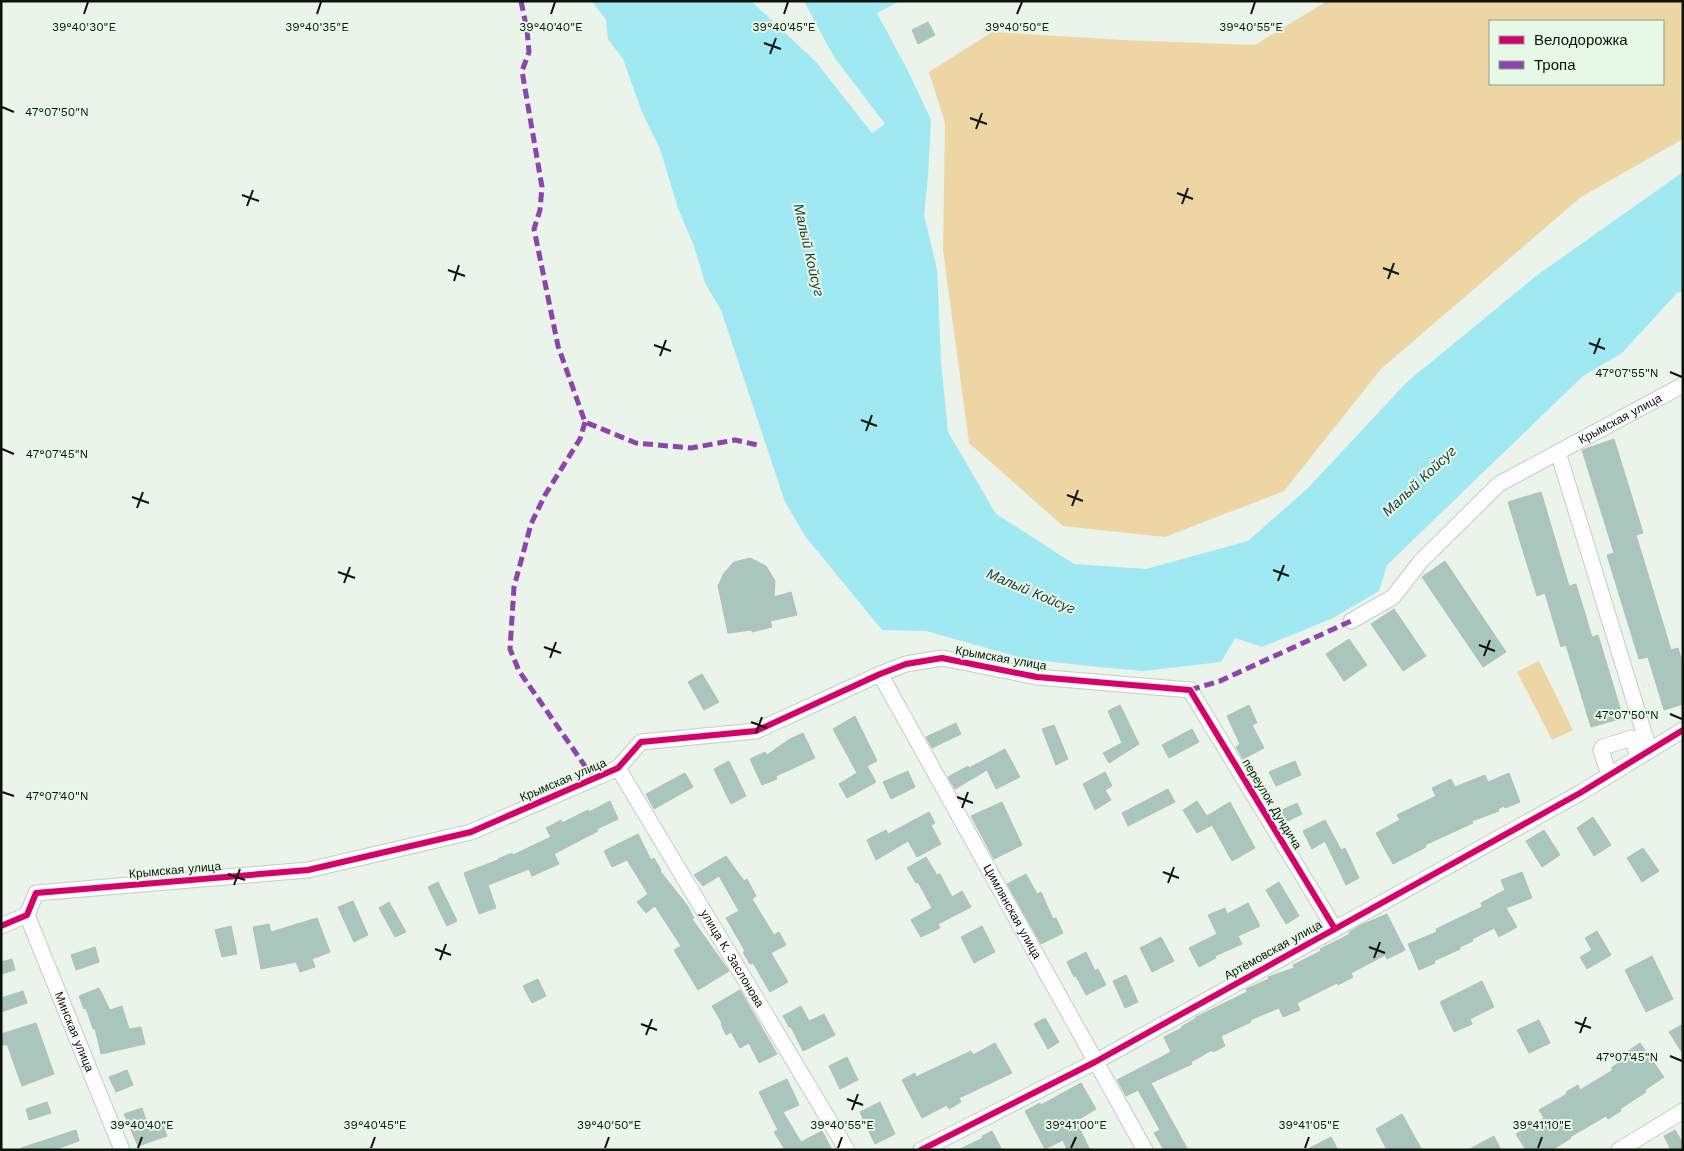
<svg xmlns="http://www.w3.org/2000/svg" width="1684" height="1151" font-family="'Work Sans',sans-serif">
	<style>
		.green { fill: #edd6a3; fill-rule: evenodd }
		.water { fill: #a0e8f2 }
		.building { fill: #a9c6bd; stroke: #b4beb7 }
		.lines { fill: none; stroke-linecap: round; stroke-linejoin: round }
		.minor-casing { stroke: #c6cdc6; stroke-width: 17 }
		.path { stroke: #dbdddb; stroke-width: 2.5; stroke-dasharray: 1 4; stroke-linecap: butt }
		.minor { stroke: #fcfdfc; stroke-width: 15 }
		.quiet { stroke: #8e44ad; stroke-width: 5; stroke-dasharray: 10 5; stroke-linecap: butt }
		.cycleway-casing { stroke: #e6f8e6; stroke-width: 9 }
		.cycleway { stroke: #d6006c; stroke-width: 6 }
		.ticks { fill: none; stroke: #0c120c; stroke-width: 2 }
		.labels { text-anchor: middle; dominant-baseline: central; stroke-width: 4; stroke-linejoin: round; paint-order: stroke }
		.street-label { font-size: 12px; fill: #0c120c; stroke: #e6f8e6 }
		.water-label { font-size: 14px; font-style: italic; fill: #1e353a; stroke: #e6f8e6 }
		.ticks-label { font-size: 12px; text-anchor: middle; fill: #0c120c; stroke: #e6f8e6; stroke-width: 4; stroke-linejoin: round; paint-order: stroke }
	</style>
	<rect width="100%" height="100%" fill="#eaf4ea"/>
	<path class="green" d="M1327,1h356v138l-102,58 -200,172 -97,122 -119,46 -102,-11 -94,-83 -26,-193 2,-127 -16,-51 63,-40 130,8 133,5zM1490,21h173v63h-173z
		M1539,661l34,69 -21,10 -35,-68z"/>
	<path class="water" d="M592,1h159l65,61 56,71 13,-9 -51,-67 -30,-56h96l-23,12 32,60 22,47 -3,57 -4,38 13,54 4,92 7,71 48,82 78,50 72,5 102,-28 59,-52 100,-107 129,-106 147,-104v119l-6,2 -55,60 -39,23 -196,189 -8,26 -46,27 -71,29 -27,-9 -14,24 -78,9 -54,-5 -63,-7 -100,-28 -44,-1 -77,-94 -20,-34 -64,-192 -16,-27 -11,-37 -16,-38 -18,-59 -18,-37 -19,-53 -15,-20 -2,-19z"/>
	<path class="building" d="M928,22l7,13 -17,9 -6,-14z
		M1614,439l29,94 -7,2 35,115 7,-2 5,17v39l-19,6 -16,-53 -9,2 -32,-104 7,-2 -32,-103z
		M1541,492l28,94 7,-2 16,53 6,-2 25,83 -32,9 -25,-82 -5,2 -16,-54 -8,3 -29,-94z
		M750,558l16,8 9,15 -1,16 17,-5 6,23 -27,6 2,6 -20,5v-2l-24,3 -10,-47 6,-13 10,-11z
		M1445,561l61,91 -23,15 -61,-90z
		M1394,609l32,47 -23,15 -32,-47z
		M1349,639l18,26 -23,16 -18,-27z
		M702,674l17,28 -15,8 -16,-28z
		M1120,705l19,39 -30,19 -6,-10 19,-10 -14,-32z
		M1249,705l8,18 -5,2 12,23 -21,11 -7,-12 4,-3 -13,-28z
		M855,716l22,45 -10,5 9,16 -29,16 -8,-14 18,-11 -24,-44z
		M956,723l5,11 -29,14 -6,-11z
		M1054,725l14,34 -12,6 -14,-36z
		M1192,729l7,13 -30,16 -7,-13z
		M803,733l12,25 -39,18 1,3 -15,6 -12,-26 15,-7 2,3 23,-16z
		M1005,749l15,28 -24,12 -9,-19 -32,19 -7,-12 20,-11 1,2z
		M729,761l17,35 -15,8 -17,-35z
		M1295,761l6,14 -25,11 -7,-14z
		M908,771l7,16 -24,12 -8,-17z
		M1105,772l7,14 -7,4 6,10 -16,10 -12,-26z
		M685,773l8,14 -39,22 -8,-15z
		M1509,773l11,29 -15,6 -1,-2 -6,3 1,2 -27,10 1,2 -48,22 1,2 -33,17 -17,-31 24,-13 -3,-5 39,-19 -4,-8 19,-9 4,8 30,-12 3,7z
		M1168,789l7,13 -47,24 -6,-13z
		M610,801l8,18 -21,10 1,2 -44,23 5,10 -27,12 -3,-7 -41,16 8,23 -17,6 -15,-41 34,-13v-1l14,-6 1,2 38,-18 -5,-9 15,-8 1,3 26,-13 1,2z
		M1197,801l15,23 -5,-8 23,-14 25,46 -23,13 -20,-36 -15,8 -14,-23z
		M1002,802l20,43 -28,14 -23,-43z
		M1297,803l5,11 -20,10 -6,-11z
		M929,812l6,11 -4,2 10,19 -24,13 -9,-16 -32,19 -9,-20 19,-10 2,4z
		M1593,817l18,28 -17,11 -17,-28z
		M1325,820l16,30 4,-2 14,30 -13,7 -21,-44 -13,8 -9,-18z
		M1544,830l16,25 -18,12 -16,-26z
		M638,834l13,26 3,-2 7,12 -1,1 27,34 7,13 -2,1 37,52 -31,19 -24,-40 7,-4 -26,-40 -9,7 -9,-11 11,-8 -21,-34 -15,7 -8,-16z
		M1643,848l16,23 -17,11 -15,-24z
		M726,856l18,25 3,-2 9,17 -4,3 22,36 5,-3 7,13 -15,8 17,29 -18,10 -17,-29 -3,1 -7,-12 2,-1 -19,-33 13,-7 -20,-35 -16,10 -9,-11z
		M926,857l11,18 3,-1 12,23 10,-6 9,16 -33,17 2,4 -19,9 -10,-17 21,-12 -14,-26 -2,1 -9,-15z
		M1522,872l10,26 -26,10 11,19 -18,10 -5,-9 -22,11 1,2 -13,6v2l-26,12 1,2 -16,7 -11,-26 29,-12 -1,-3 46,-22 -1,-4 24,-13 -4,-10z
		M1026,874l11,20 4,-2 12,27 3,-1 7,15 -22,11 -34,-60z
		M438,882l19,39 -10,5 -19,-39z
		M1279,882l20,34 -13,8 -20,-34z
		M353,901l15,34 -14,7 -16,-35z
		M389,902l17,30 -11,5 -16,-29z
		M1248,903l12,23 -22,10 4,8 -27,12 1,2 -17,9 -10,-19 28,-14 -9,-19 17,-7 2,6z
		M1387,914l18,36 -18,9 -2,-4 -34,18 2,4 -15,8 -1,-2 -40,20 3,7 -17,7 -4,-9 -29,12 1,2 -30,14 4,10 -12,6 -1,-2 -21,12 1,2 -41,19 37,67h-24l-10,-17 6,-3 -22,-40 -12,6 -9,-16 54,-28 -7,-15 18,-9 -1,-1 15,-9v-1l51,-25 -1,-3 23,-10 -1,-2 26,-9 -1,-3 28,-14 -1,-2 30,-15 -1,-2 12,-7z
		M317,918l13,34 -18,7 3,8 -15,5 -4,-10 -35,7 -8,-42 16,-3 2,8z
		M231,926l6,28 -15,3 -7,-27z
		M982,926l13,26 -21,11 -13,-26z
		M1597,931l14,24 -24,14 -7,-12 12,-7 -7,-12z
		M1161,937l13,24 -22,11 -12,-24z
		M95,947l4,15 -23,8 -5,-15z
		M1086,952l9,19 3,-2 8,16 -20,10 -10,-19 -2,1 -7,-15z
		M1652,956l21,43 -27,13 -21,-42z
		M12,959l3,11 -14,4v-12z
		M1126,975l12,27 -13,6 -12,-27z
		M538,979l8,17 -14,7 -9,-17z
		M1482,981l12,26 -24,12 2,5 -18,8 -14,-30z
		M99,988l11,22 12,-4 7,23 12,-2 4,17 -44,10 -6,-26 -2,1 -7,-21 -2,1 -5,-13z
		M740,990l37,64 -18,9 -10,-20 -9,5 -9,-16 -5,3 -5,-11 1,-1 -10,-17z
		M23,991l4,12 -26,9v-14z
		M801,1006l8,15 15,-7 11,21 -32,16 -12,-24h-2l-6,-11z
		M1045,1018l14,24 -11,7 -14,-25z
		M1539,1020l11,23 -21,10 -12,-23z
		M36,1023l18,51 -32,12 -15,-42 -6,2v-12z
		M1683,1024v30l-14,-22z
		M995,1043l17,30 -53,25 2,4 -12,7 -2,-4 -25,13 -20,-38 13,-7 1,4 55,-26 2,4z
		M1640,1043l24,34 -19,13 1,2 -26,17 1,2 -13,8 -2,-3 -36,21 1,1 -19,12h-26l-10,-16 28,-16 -5,-8 28,-16 -1,-2 12,-7 2,5 33,-20 -2,-2 19,-13 -3,-3z
		M847,1057l11,23 -18,9 -11,-23z
		M127,1070l6,15 -17,7 -7,-15z
		M787,1079l12,26 -16,7 18,30 21,-11 10,19h-47l-11,-18 4,-2 -19,-38z
		M1081,1083l15,26 -20,12 14,29h-23l-4,-10 -18,9 -20,-38 15,-8 1,2z
		M47,1102l4,11 -22,7 -3,-11z
		M880,1102l15,32 -20,10 -15,-32z
		M142,1108l7,22 14,-5 4,11 -29,10 -14,-32z
		M1402,1114l20,36h-35l-11,-21z
		M76,1130l3,11 -26,9h-31l-1,-2z
		M1675,1130l8,13v7h-12l-7,-14z
		M992,1131l10,19h-44l25,-12 -1,-2z
		M1494,1136l7,14h-33z
		M1331,1137l7,13h-32z"/>
	<g class="lines">
		<g class="minor-casing">
			<g id="minor">
				<path d="M1558,452l91,297"/>
				<path id="s1" d="M1351,621l42,-24 28,-36 78,-77 184,-99"/>
				<path id="s2" d="M880,674l265,476"/>
				<path id="s3" d="M618,768l229,382"/>
				<path d="M1609,775l-8,-25 2,-3 29,-9 6,18"/>
				<path id="s4" d="M27,915l95,235"/>
				<path d="M1,926l26,-11 9,-22 272,-23 163,-38 147,-64 23,-26 115,-11 124,-57 26,-10 36,-6 95,19 153,13 145,239"/>
				<path d="M921,1150l174,-88 485,-269 103,-63"/>
				<path d="M1619,1150l64,-39"/>
			</g>
		</g>
		<path class="path" d="M1644,687l12,-4"/>
		<use href="#minor" class="minor"/>
		<path class="quiet" d="M521,1l6,29 2,22 -7,19 20,116 -2,23 -6,19 24,117 27,76 51,21 55,5 44,-8 23,5
			M585,422l-5,17 -35,56 -14,29 -17,63 -4,62 9,22 75,108
			M1190,690l30,-9 131,-60"/>
		<g class="cycleway-casing">
			<path id="cycleway" d="M1,926l26,-11 9,-22 272,-23 163,-38 147,-64 23,-26 115,-11 124,-57 26,-10 36,-6 95,19 153,13 145,239
				M921,1150l174,-88 485,-269 103,-63"/>
		</g>
		<use href="#cycleway" class="cycleway"/>
	</g>
	<path class="ticks" d="M84,14l4,-12M317,14l4,-12M551,14l4,-12M784,14l4,-12M1017,14l5,-12M1251,14l4,-12M764,43l17,6M770,54l6,-16M2,107l12,5M970,118l17,6M976,129l6,-16M1177,193l16,6M242,195l17,6M1182,204l6,-16M247,206l6,-16M1383,268l16,6M448,270l17,6M1388,279l6,-16M454,281l5,-16M1589,343l16,6M654,345l17,6M1594,354l6,-16M660,356l6,-16M1670,372l12,5M861,420l16,6M866,431l6,-16M2,449l12,5M1067,495l16,6M132,497l17,6M1072,506l6,-16M137,508l6,-16M1273,570l16,6M338,572l17,6M1278,581l6,-16M344,583l6,-16M1479,645l16,6M544,647l17,6M1484,656l6,-16M550,658l6,-16M1670,714l12,5M751,722l16,6M756,733l6,-16M2,792l12,4M957,797l16,6M962,808l6,-16M1163,872l16,6M228,874l17,6M1168,883l6,-16M234,885l6,-16M1369,947l16,6M435,949l16,6M1374,958l6,-16M440,960l6,-16M1575,1022l16,6M641,1024l16,6M1580,1033l6,-16M646,1035l6,-16M1670,1056l12,5M847,1099l16,6M852,1110l6,-16M138,1148l4,-11M371,1148l4,-11M605,1148l4,-11M838,1148l4,-11M1071,1148l5,-11M1305,1148l4,-11M1538,1148l4,-11"/>
	<g class="labels">
		<g class="street-label">
			<text stroke="none"><textPath href="#s1" startOffset="341">Крымская улица</textPath></text>
			<text transform="translate(1001 658) rotate(10)">Крымская улица</text>
			<text transform="translate(563 780) rotate(-23)">Крымская улица</text>
			<text transform="translate(1272 804) rotate(59)">переулок Дундича</text>
			<text transform="translate(175 870) rotate(-5)">Крымская улица</text>
			<text stroke="none"><textPath href="#s2" startOffset="272">Цимлянская улица</textPath></text>
			<text transform="translate(1273 950) rotate(-29)">Артёмовская улица</text>
			<text stroke="none"><textPath href="#s3" startOffset="222">улица К. Заслонова</textPath></text>
			<text stroke="none"><textPath href="#s4" startOffset="126">Минская улица</textPath></text>
		</g>
		<g class="water-label">
			<text transform="translate(809 250) rotate(77)">Малый Койсуг</text>
			<text transform="translate(1419 481) rotate(-43)">Малый Койсуг</text>
			<text transform="translate(1031 591) rotate(23)">Малый Койсуг</text>
		</g>
	</g>
	<g class="ticks-label">
		<text x="84" y="31">39°40'30"E</text>
		<text x="317" y="31">39°40'35"E</text>
		<text x="551" y="31">39°40'40"E</text>
		<text x="784" y="31">39°40'45"E</text>
		<text x="1017" y="31">39°40'50"E</text>
		<text x="1251" y="31">39°40'55"E</text>
		<text x="57" y="116">47°07'50"N</text>
		<text x="1627" y="377">47°07'55"N</text>
		<text x="57" y="458">47°07'45"N</text>
		<text x="1627" y="719">47°07'50"N</text>
		<text x="57" y="800">47°07'40"N</text>
		<text x="1627" y="1061">47°07'45"N</text>
		<text x="142" y="1129">39°40'40"E</text>
		<text x="375" y="1129">39°40'45"E</text>
		<text x="609" y="1129">39°40'50"E</text>
		<text x="842" y="1129">39°40'55"E</text>
		<text x="1076" y="1129">39°41'00"E</text>
		<text x="1309" y="1129">39°41'05"E</text>
		<text x="1542" y="1129">39°41'10"E</text>
	</g>
	<rect width="1684" height="1151" fill="none" stroke="#0c120c" stroke-width="5"/>
	<rect x="1489" y="20" width="175" height="65" fill="#e6f8e6" stroke="#8f9c8f"/>
	<rect x="1499" y="36" width="25" height="8" fill="#d6006c" stroke="#8f9c8f"/>
	<text x="1534" y="45" font-size="15" fill="#0c120c">Велодорожка</text>
	<rect x="1499" y="61" width="25" height="8" fill="#8e44ad" stroke="#8f9c8f"/>
	<text x="1534" y="70" font-size="15" fill="#0c120c">Тропа</text>
</svg>
